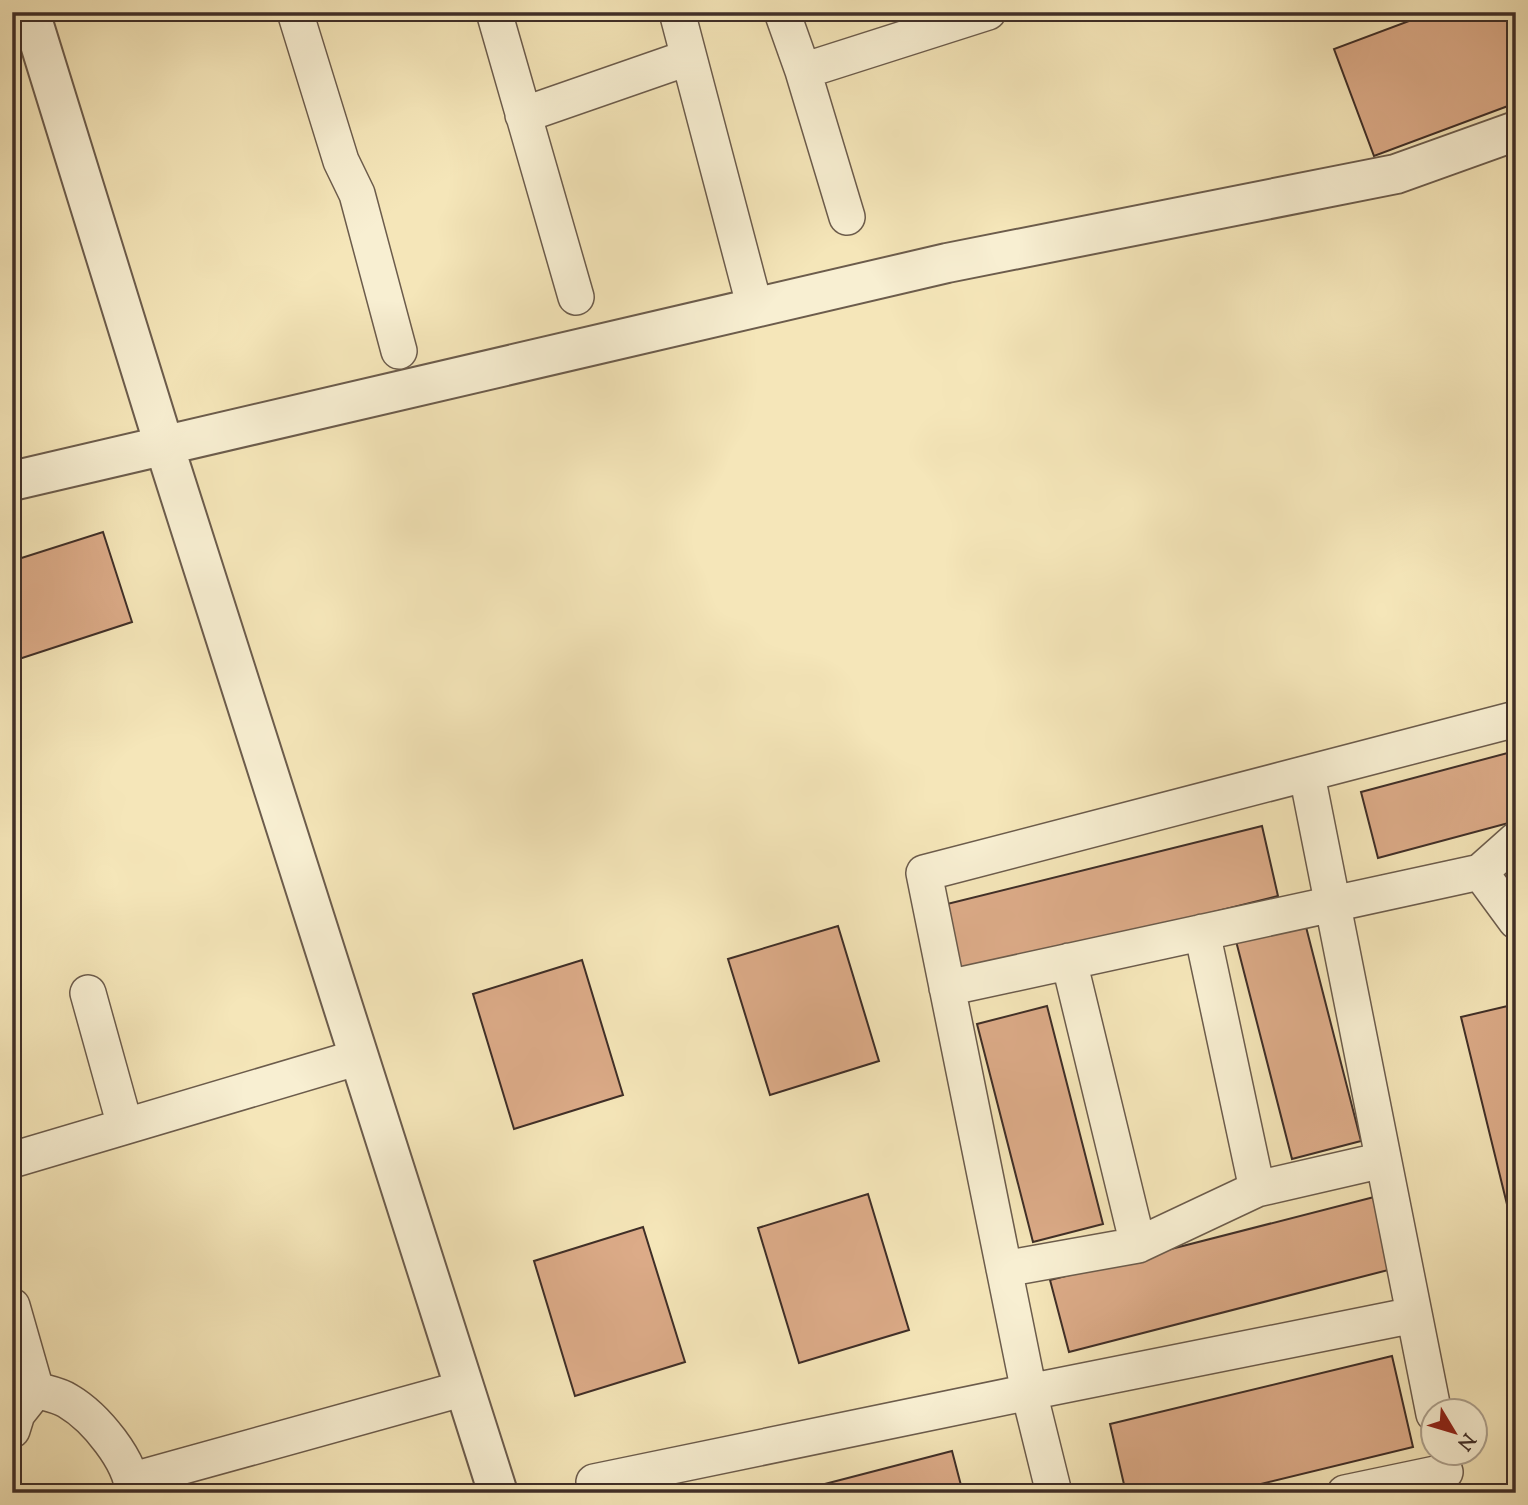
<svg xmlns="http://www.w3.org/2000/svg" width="1528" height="1505" font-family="'Sorts Mill Goudy',serif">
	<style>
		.building { fill: #dcab88; stroke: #3f2e27; stroke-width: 2 }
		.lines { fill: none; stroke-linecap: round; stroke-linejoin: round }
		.minor-casing { stroke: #6c5c4c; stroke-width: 38 }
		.tertiary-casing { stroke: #6c5c4c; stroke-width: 42 }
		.minor { stroke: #f8efd2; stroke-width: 35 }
		.tertiary { stroke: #f8efd2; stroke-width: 38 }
	</style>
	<rect width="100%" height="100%" fill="#f5e6b9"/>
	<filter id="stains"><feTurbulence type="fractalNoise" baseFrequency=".00286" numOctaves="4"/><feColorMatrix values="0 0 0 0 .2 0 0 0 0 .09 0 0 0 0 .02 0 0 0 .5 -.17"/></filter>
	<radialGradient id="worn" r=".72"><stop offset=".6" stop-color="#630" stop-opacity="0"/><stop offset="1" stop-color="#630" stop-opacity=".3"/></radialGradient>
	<path class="building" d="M1433,12h83v91l-142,53 -40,-107z
		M103,532l29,90 -116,38 -4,-10v-89z
		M1515,751l1,70 -138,37 -17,-66z
		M1262,826l16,70 -326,81 -17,-70z
		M1305,923l56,218 -69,18 -56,-218z
		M838,926l41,135 -109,34 -42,-136z
		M582,960l41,135 -109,34 -41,-135z
		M1516,1004v237l-55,-224z
		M1047,1006l56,218 -70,18 -56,-218z
		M868,1194l41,136 -110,33 -41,-135z
		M1378,1196l18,72 -327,84 -19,-72z
		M643,1227l42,135 -110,34 -41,-135z
		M1392,1356l21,91 -189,46h-98l-16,-69z
		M952,1451l11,42h-173z"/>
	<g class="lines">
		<g class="minor-casing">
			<path id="minor" d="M295,12l46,149 16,33 42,157
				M494,12l82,285
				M677,12l78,296
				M782,12l21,59 185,-59
				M803,71l44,146
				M523,115l164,-57
				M1307,775l127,639
				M1480,872l36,49
				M1202,932l55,257
				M1069,961l69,284
				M947,988l533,-116 36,-32
				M88,993l37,133
				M12,1160l347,-103
				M1004,1269l134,-24 119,-56 126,-29
				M12,1306l24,84c10,3 23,5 32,11 27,16 64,60 65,92
				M12,1430l5,-16 19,-24
				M133,1480l332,-92
				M597,1493l-3,-11 435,-90 -105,-519 592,-154
				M1054,1493l-25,-101 385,-77
				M1345,1493l100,-21"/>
		</g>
		<g class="tertiary-casing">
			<path id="tertiary" d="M30,12l134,433 334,1048
				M12,481l935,-218 449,-89 120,-43"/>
		</g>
		<use href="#minor" class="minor"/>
		<use href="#tertiary" class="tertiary"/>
	</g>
	<rect width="1528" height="1505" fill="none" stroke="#f5e6b9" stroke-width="42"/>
	<rect x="14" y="14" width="1500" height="1477" fill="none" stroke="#3f2e27" stroke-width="3.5"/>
	<rect x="21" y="21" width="1486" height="1463" fill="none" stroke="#3f2e27" stroke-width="2"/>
	<g transform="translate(1454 1432) rotate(128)"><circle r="33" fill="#f8efd2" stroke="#aea28e" stroke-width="2"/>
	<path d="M0-5L12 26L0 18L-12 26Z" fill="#8f2418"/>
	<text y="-10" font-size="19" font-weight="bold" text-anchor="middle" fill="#3f2e27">N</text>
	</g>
	<rect width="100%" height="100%" filter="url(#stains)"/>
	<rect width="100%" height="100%" fill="url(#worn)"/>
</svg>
